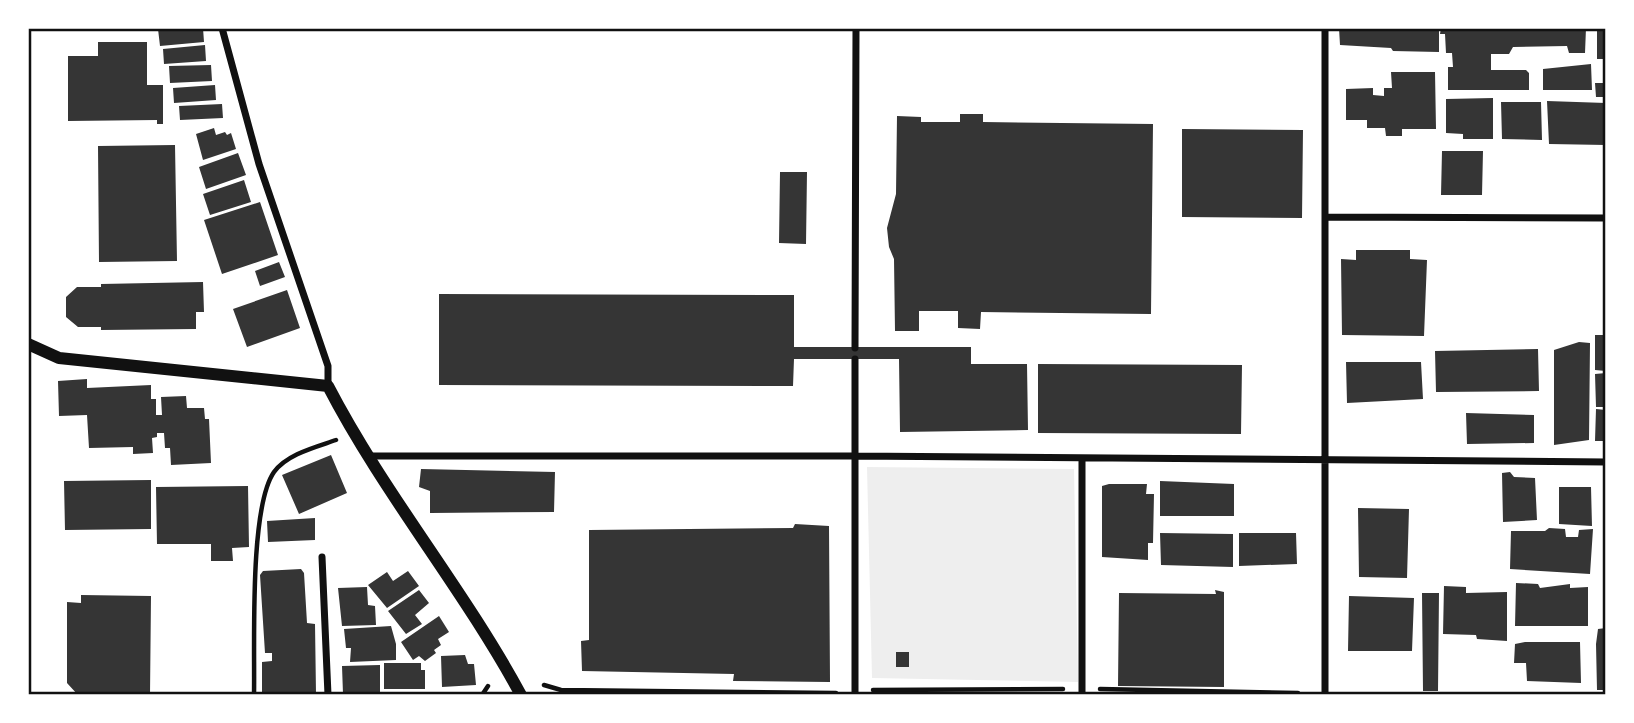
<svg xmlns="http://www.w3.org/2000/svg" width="1634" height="723" font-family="Mulish,sans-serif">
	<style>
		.green { fill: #eee }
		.building { fill: #353535 }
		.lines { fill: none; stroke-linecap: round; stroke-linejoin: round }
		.path { stroke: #111; stroke-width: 4.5 }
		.minor { stroke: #111; stroke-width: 7 }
		.tertiary { stroke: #111; stroke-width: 12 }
		.neatline { fill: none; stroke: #111; stroke-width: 2.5 }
	</style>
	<rect width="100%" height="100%" fill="#fff"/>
	<path class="green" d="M867,467l207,2 4,213 -206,-4z"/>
	<path class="building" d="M203,28l1,14 -44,4 -2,-17z
		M1339,28h100v24l-46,-1 -2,-3 -51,-3z
		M1441,28h145l-1,25h-16l-2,-7 -54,1 -4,7h-18v16h35l3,3v17h-81v-23h5l-1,-14h-6l-1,-19h-5z
		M1597,28h9v31h-9z
		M98,42h49v43h16v39h-6v-4l-89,1v-65h30z
		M205,45l1,16 -42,3 -1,-15z
		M1591,64l1,26h-49v-21z
		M211,65l1,16 -42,2 -1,-17z
		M1391,72h44l1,57h-34v7h-16l-1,-8h-18v-8h-21v-31l27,-1v7l11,1v-8h8z
		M1595,83h11v14h-10z
		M215,85l1,15 -42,3 -1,-15z
		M1493,98v41h-30v-5l-17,-1v-34z
		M1547,101l59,2v42l-57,-1z
		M1501,102h40l1,38 -40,-1z
		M222,104l1,14 -43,2 -1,-14z
		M960,114h23v8l170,2 -2,190 -170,-2 -1,17 -22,-1v-17h-39v20h-24l-1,-72 -5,-12 -2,-19 9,-34 1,-78 24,1v5h39z
		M214,128l2,7 9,-3 2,3 4,-2 5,16 -33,11 -7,-26z
		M1182,129l121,1 -1,88 -120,-1z
		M175,145l2,116 -78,1 -1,-116z
		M1442,151h41l-1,44h-41z
		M238,153l8,22 -40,14 -7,-22z
		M780,172h27l-1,72 -27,-1z
		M244,180l7,22 -41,13 -7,-21z
		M260,202l18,53 -56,19 -18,-54z
		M1356,250h54v9l17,1 -3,76 -82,-1 -1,-76 15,1z
		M279,262l6,15 -25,9 -5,-15z
		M203,282l1,30h-8v17l-95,1v-3h-23l-12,-10v-20l11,-10h24v-3z
		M287,290l13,38 -53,19 -14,-38z
		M439,294l355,1v52h177v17h56l1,66 -128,2 -1,-73h-105l-1,27 -354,-1z
		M1595,335h11v36l-11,-1z
		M1579,342l11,1 -1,97 -35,5v-95z
		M1538,349l1,42 -103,1 -1,-41z
		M1346,362h75l2,37 -76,4z
		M1038,364l204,1 -1,69 -203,-1z
		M1606,373v34h-10l-1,-33z
		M87,379v9l64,-3v14h5v16h6l-1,-18 25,-1 1,12h17l1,11h4l2,44 -40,2 -1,-17h-5l-1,-15h-7v4l-5,1 1,15 -20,1v-7l-44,1 -2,-33 -28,1 -1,-35z
		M1596,409l10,1v31h-11z
		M1466,413l68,2v28l-67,1z
		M331,455l16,38 -48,21 -17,-39z
		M421,469l134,3 -1,40 -124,1v-22l-11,-4z
		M1510,472l4,5 21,1 2,42 -34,2 -1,-49z
		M151,480v49l-86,1 -1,-49z
		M1160,481l74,3v32h-74z
		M1109,484h38l-1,10h8l-1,49h-5v17l-46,-3v-71z
		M248,486l1,61 -17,1 1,13h-22v-17h-54l-1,-57z
		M1559,487h32l1,39 -33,-2z
		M1358,508l51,1 -2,69 -48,-1z
		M315,518v22l-47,2 -1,-21z
		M795,524l34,2 1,156 -97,-1 1,-7 -152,-3 -1,-30 8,-1v-110l204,-2z
		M1549,528l16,1 1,8h12l1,-7 14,-1 -3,45 -80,-5 1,-38h34z
		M1160,533l73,1v33l-72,-2z
		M1239,533h57l1,31 -58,2z
		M301,569l3,4 3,50 8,1 1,70h-54v-32l10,-1v-8h-7l-5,-78 3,-4z
		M408,571l11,15 -32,22 -19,-23 19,-13 6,9z
		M1516,583l22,1 2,4 30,-4v4l18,-1v39h-73z
		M1444,586l22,1v6l41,-1v49l-30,-2 -1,-4 -33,-1z
		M367,587l1,18 7,1 1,19 -34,1 -4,-38z
		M419,590l10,13 -14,12 7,9 -16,10 -18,-23z
		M1215,590l9,2v95l-106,-1 1,-93 97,1z
		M1422,593h17l-1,98h-15z
		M81,595l70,1 -1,99h-72l-11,-12v-81l14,1z
		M1349,596l65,2 -2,53h-64z
		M439,616l10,16 -11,7 3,6 -7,5 2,3 -11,8 -6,-5 -6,4 -12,-18z
		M391,626l5,18v16l-46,2 1,-14h-5l-2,-19z
		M1606,628v62h-9l-1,-46 2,-15z
		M1525,642h55l1,41 -54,-2 -1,-18h-12l1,-19z
		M896,652h13v15h-13z
		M465,655l3,9h6l2,21 -34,2 -1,-31z
		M384,663h37v7h4v19h-41z
		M380,665v28l-37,1 -1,-28z"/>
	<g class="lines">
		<path class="path" d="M544,685l17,5 275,3
			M1100,689l198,4
			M873,690l190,-1
			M254,695c1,-48 -5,-187 20,-223 13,-18 42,-25 62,-32
			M482,695l6,-9"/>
		<path class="minor" d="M222,28l37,136 69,202v20
			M1325,217l281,1
			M855,348l1,-320
			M855,359v336
			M368,456h486l752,6
			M1082,458v237
			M322,557l6,138
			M1325,695v-667"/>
		<path class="tertiary" d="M28,344l31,14 269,28c56,108 135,202 193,309"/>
	</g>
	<rect width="1634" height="723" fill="none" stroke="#ffffff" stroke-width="60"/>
	<rect x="30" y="30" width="1574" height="663" class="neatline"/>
</svg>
